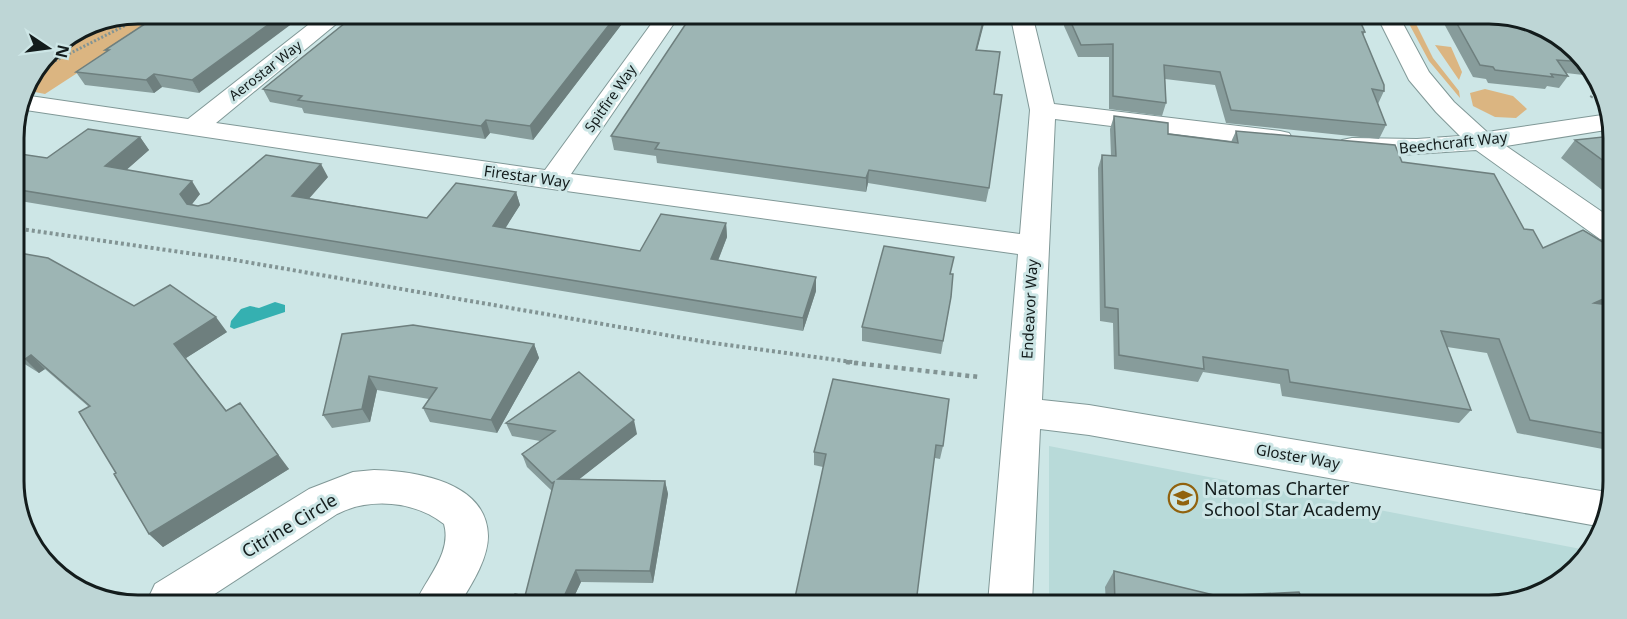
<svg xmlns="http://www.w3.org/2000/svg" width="1627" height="619" font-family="'Noto Sans',sans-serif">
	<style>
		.built { fill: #b8dad9 }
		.green { fill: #dbb581 }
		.water { fill: #35b0b1 }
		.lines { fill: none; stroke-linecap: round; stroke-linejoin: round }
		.minor-casing { stroke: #809897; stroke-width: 2 }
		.path-far2 { stroke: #829494; stroke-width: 3; stroke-dasharray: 2 2; stroke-linecap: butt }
		.path-far1 { stroke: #829494; stroke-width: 4; stroke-dasharray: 3 3; stroke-linecap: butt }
		.path { stroke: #829494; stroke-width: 4.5; stroke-dasharray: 4 4; stroke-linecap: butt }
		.minor { fill: #fff; fill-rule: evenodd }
		.wall { fill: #879c9b }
		.shaded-wall { fill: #6e7f7e }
		.building { fill: #9db5b4; stroke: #6e7f7e; stroke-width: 1.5 }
		.labels { text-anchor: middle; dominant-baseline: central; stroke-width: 6; stroke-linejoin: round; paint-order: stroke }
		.far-street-label { font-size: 14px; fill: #131c1c; stroke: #cde6e6 }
		.street-label { font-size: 15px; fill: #131c1c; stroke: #cde6e6 }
		.near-poi-label { font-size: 18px; fill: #131c1c; stroke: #cde6e6; text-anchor: start }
		.near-street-label { font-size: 18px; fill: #131c1c; stroke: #cde6e6 }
		.rim { fill: none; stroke: #131c1c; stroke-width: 3 }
	</style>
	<rect width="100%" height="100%" fill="#cde6e6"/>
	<path class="built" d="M1049,446l537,104 -22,30 -67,25 -448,-2z"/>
	<path class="green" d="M138,14h30l-123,80 -20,-4 1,-7 30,-38 35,-22z
		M1407,20h7l19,38 26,33 1,7 -31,-37z
		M1435,45l16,2 11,25 -3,8z
		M1485,89l28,7 14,13 -11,9 -21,-1 -22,-11 -3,-13z"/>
	<path class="water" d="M275,302l10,3v7l-51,17 -4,-2 1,-6 10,-12 9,-3 9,2z"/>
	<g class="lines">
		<g class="minor-casing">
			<path id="minor" d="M322,14l25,1 -131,108 329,47 112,-154h22l-108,158 449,60 10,-124 -19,-92h22l21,86 226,27 9,2 4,6 -4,6 -9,2 -225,-28 -13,281 47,5 518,87v29l-4,6 -514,-92 -49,-6 -8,174h-44l30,-349 -466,-65 -533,-80 4,-14 165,24z
				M1379,20h22l28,52 25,30 33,30 122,-18 3,15 -106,17 105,72v24l-11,-3 -124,-89 -92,6 -42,-4 -4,-6 4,-6 10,-2 65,1 43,-3 -24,-24 -27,-32z
				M374,470c40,1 113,11 114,66 0,22 -15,46 -26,64h-45c11,-24 35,-48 27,-76 -29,-23 -74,-27 -107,-10l-130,85h-59l7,-15 154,-95 44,-17z"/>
		</g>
		<path class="path-far2" d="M37,70l111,-56
			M1586,73l11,15 -7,11"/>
		<path class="path-far1" d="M14,228l215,31 477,83 153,21"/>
		<path class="path" d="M846,362l133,15"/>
		<use href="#minor" class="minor"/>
	</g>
	<path class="wall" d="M160,14l39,79 -37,-6 -8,6 -69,-8 -9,-13 30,-20 -1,-2z
		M355,15l273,1 -95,124 -43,-7 -5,6 -181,-26 -2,-5 -32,-6 -7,-13z
		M1065,18l294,1 6,13 -2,3 21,56 -6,13 8,21 -7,14 -153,-16 -11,-38 -50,-6 1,24 -4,13 -53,-7v-52h-31l-14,-31z
		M1442,20h87l54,36 9,20 -26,-3 2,3 -9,12 -12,-2 -2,3 -57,-6 -2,-4 -13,-2z
		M977,50l17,44 -5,94 -3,14 -118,-19 -2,9 -209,-29 -1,-7 -42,-6 -3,-14z
		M1114,116l54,18 63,8 5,-11 166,31 122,67 19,19 68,-1 -1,57 -3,1h3l-2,145 -91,-17 -30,-80 -40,-6 24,63 -12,13 -177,-27 -2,-12 -77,-12 -5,10 -84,-13 -1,-46 -13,-2 -2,-153 4,-13 9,1 -1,-27z
		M1612,136l-1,56 -5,1 -45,-35 14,-18z
		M140,137l9,13 -23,20 74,24 -8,10 6,2 130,-29 -19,21 118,20 89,-26 4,13 -15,23 135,23 86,-28 1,14 -9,24 98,30 -13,40 -789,-131v-47l33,5z
		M14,252l120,54 93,26 -41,26 40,52 63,59 -126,78 -14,-13 -33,-61 -27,-66 -44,-38 -6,4 -24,-15z
		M951,274v23l-10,57 -79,-13v-14z
		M342,334l192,10 5,14 -42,75 -67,-11 -7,-14 6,-9 -52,-9 -7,32 -38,6 -9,-13z
		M833,379l110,67 -3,13 -5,-1 -112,9 -9,-2v-13z
		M506,423l131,11 -58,45 86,2 3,13 -15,89 -72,-1 -9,19h-61l14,-5 27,-105 -25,-24 -5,-13 18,-13 -28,-5z
		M1114,571l104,25 86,8 -198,-1 -1,-16z"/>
	<path class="shaded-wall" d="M283,14h22l-106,79 -7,-13z
		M616,16h12l-95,124 -3,-14z
		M984,18h1v2l-11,42 2,-12z
		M154,74l8,13 -8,6 -8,-13z
		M486,120l4,13 -5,6 -4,-13z
		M140,137l9,13 -34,30 -10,-14z
		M321,164l7,13 -28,32 -8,-13z
		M869,170l-1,13 -2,9v-14z
		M192,181l8,13 -11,14 -9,-14z
		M516,192l4,13 -22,35 -5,-14z
		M726,223l1,14 -14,36 -2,-14z
		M816,277v14l-13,40v-13z
		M1610,296v8l-28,12 12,-13z
		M216,317l11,15 -41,26 -12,-14z
		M534,344l5,14 -42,75 -6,-13z
		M31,355l14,14 -6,4 -14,-14z
		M369,376l8,14 -7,32 -8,-13z
		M240,403l49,66 -126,78 -14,-13z
		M634,420l3,14 -74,58 -5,-13z
		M665,481l3,13 -15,89 -3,-12z
		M576,570l5,12 -9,19h-10z"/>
	<path class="building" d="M160,14h123l-91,66 -38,-6 -8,6 -70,-8 33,-22h-4z
		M355,15l261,1 -86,110 -44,-6 -5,6 -183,-26 4,-4 -39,-7z
		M691,16l293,2 -8,32 24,2 -6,42 8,1 -13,93 -120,-18 -3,8 -211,-29 4,-6 -48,-7z
		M1069,18l290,1 6,13h-3l22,53v6l-12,-2 14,36 -155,-15 -11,-38 -56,-7 2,38 -53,-7v-52l-32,1z
		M1455,20h74l54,36 3,6 -29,-2 11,16 -17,-2 2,3 -58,-7 -2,-3 -13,-2z
		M1114,116l54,7v11l70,9 -2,-12 159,14 7,17 92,12 30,55 9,1 10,18 40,-18 28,17 -1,49 -16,7 16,2 -2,129 -78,-14 -31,-81 -58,-8 30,79 -181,-28 -2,-12 -85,-13 1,12 -85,-14 -1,-46 -13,-2 -3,-152 14,1z
		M88,129l52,8 -35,29 87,15 -12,13 7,10 11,2 11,-3 57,-48 55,9 -29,32 135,22 29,-35 60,9 -23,34 147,25 21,-37 65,9 -15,36 105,18 -13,41 -789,-129v-36l33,5z
		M1612,136v31l-37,-27z
		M884,246l70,11 -4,17h3l-2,23 -8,44 -81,-14z
		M14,252l34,6 86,48 36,-21 46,32 -42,27 52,67 14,-8 38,52 -129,79 -35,-60 2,-1 -37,-61 11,-6 -59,-51 -6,4 -10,-7z
		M413,325l121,19 -43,76 -68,-12 14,-20 -68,-12 -7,33 -39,6 19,-81z
		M579,372l55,48 -76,59 107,2 -15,90 -74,-1 -14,31h-51l4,-7 10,2 29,-114 -2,1 -30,-29 33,-23 -49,-8z
		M833,379l116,20 -6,47 -7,-1 -20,158 -122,-1 32,-148 -12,-2z
		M1114,571l104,25 81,-4 5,12 -189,-1z"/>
	<defs>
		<g id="school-ring" transform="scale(1.5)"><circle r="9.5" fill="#cde6e6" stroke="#91620e" stroke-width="1.5"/><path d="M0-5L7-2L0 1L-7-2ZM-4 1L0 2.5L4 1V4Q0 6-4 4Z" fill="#91620e"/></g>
	</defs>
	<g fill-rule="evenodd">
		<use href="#school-ring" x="1183" y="498"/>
	</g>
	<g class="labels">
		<g class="far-street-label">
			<text transform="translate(265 70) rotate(-38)">Aerostar Way</text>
			<text transform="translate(610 98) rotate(-55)">Spitfire Way</text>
		</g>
		<g class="street-label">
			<text transform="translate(1453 142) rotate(-6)">Beechcraft Way</text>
			<text transform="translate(527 176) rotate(8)">Firestar Way</text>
			<text transform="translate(1029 309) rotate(-87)">Endeavor Way</text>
			<text transform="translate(1298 456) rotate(10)">Gloster Way</text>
		</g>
		<g class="near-poi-label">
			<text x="1204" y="488">Natomas Charter<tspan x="1204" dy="21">School Star Academy</tspan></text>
		</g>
		<g class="near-street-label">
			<text transform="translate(289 525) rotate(-31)">Citrine Circle</text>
		</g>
	</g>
	<path d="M0 0H1627V619H0ZM138 24H1489A114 114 0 0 1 1603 138V481A114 114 0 0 1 1489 595H138A114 114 0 0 1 24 481V138A114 114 0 0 1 138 24Z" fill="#bed6d6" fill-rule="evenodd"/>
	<path class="rim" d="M138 24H1489A114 114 0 0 1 1603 138V481A114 114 0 0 1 1489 595H138A114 114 0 0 1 24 481V138A114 114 0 0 1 138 24Z"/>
	<g transform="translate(48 48) rotate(103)" stroke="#cde6e6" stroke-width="4.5" paint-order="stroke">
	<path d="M0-4.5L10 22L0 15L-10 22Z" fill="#131c1c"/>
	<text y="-9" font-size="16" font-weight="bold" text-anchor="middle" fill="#131c1c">N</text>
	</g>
</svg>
